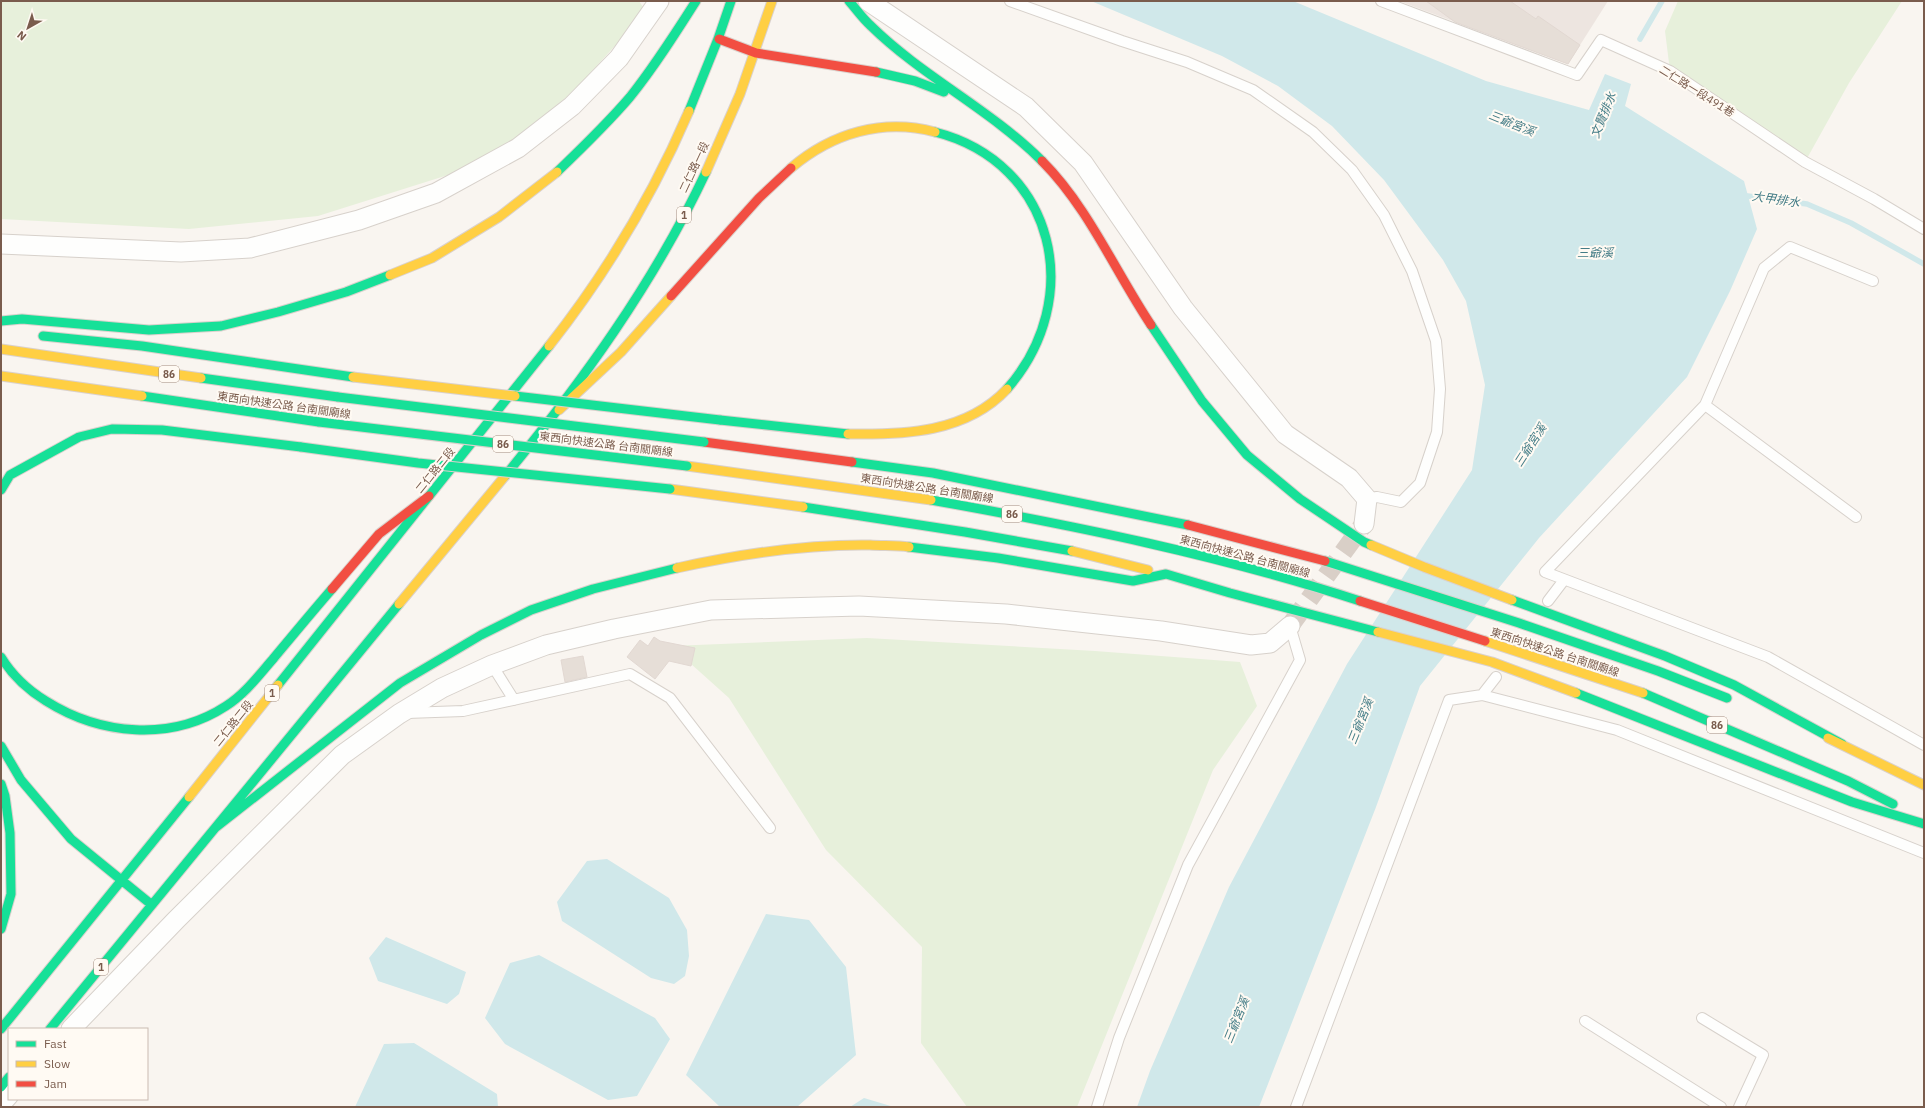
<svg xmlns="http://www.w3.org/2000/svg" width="1925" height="1108" font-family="'IBM Plex Sans','Noto Sans TC',sans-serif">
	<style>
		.industrial { fill: #ede5e0 }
		.green { fill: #e7f0db }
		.water { fill: #d0e8ea }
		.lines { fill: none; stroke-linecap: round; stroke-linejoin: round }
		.stream { stroke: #d0e8ea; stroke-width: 5.5 }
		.building { fill: #e6ded7; stroke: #e2d8d2 }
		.street-tunnel { stroke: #d9cfc7; stroke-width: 19; stroke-dasharray: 19 10; stroke-linecap: butt }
		.lane-casing { stroke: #d7d1cb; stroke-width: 12 }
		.street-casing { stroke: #d7d1cb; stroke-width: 21 }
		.fast-casing { stroke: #dad1cc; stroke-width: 11 }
		.slow-casing { stroke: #dad1cc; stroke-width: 11 }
		.jam-casing { stroke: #dad1cc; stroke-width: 11 }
		.lane { stroke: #fefefd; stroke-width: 10 }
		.street { stroke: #fefefd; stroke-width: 19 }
		.fast { stroke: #16e098; stroke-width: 9 }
		.slow { stroke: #ffcf43; stroke-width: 9 }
		.jam { stroke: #f24e42; stroke-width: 9 }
		.fast-bridge-casing { stroke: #dad1cc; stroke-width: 11; stroke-linecap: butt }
		.slow-bridge-casing { stroke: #dad1cc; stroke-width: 11; stroke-linecap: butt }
		.fast-bridge { stroke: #16e098; stroke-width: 9 }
		.slow-bridge { stroke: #ffcf43; stroke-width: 9 }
		.labels { text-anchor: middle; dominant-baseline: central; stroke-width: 4; stroke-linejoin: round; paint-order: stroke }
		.shield { fill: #fffaf3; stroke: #a28b7f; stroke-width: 1 }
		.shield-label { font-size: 10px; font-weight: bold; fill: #7a5c4d }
		.street-label { font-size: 11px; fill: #7a5c4d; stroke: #fffaf3 }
		.water-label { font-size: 12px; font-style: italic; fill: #437c86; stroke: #fffaf3 }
	</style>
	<rect width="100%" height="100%" fill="#f9f5f0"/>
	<path class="industrial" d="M1399,1h209l-40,63z"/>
	<path class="green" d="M1,1h638l4,6 -21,31 -49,54 -62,50 -63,33 -130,41 -129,13 -188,-10z
		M1678,1h224l-53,82 -44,79 -135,-91 -5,-40z
		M867,638l228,13 145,11 17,44 -44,64 -136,337h-110l-46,-64 1,-96 -96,-97 -97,-152 -58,-52z"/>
	<path class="water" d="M1091,1h202l193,80 103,29 16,-36 26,10 -6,22 119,75 13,48 -27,62 -43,86 -148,161 -119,148 -44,121 -117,300h-122l13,-36 79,-184 118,-223 125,-194 13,-85 -19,-84 -23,-41 -59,-80 -52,-54 -54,-40 -56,-30z
		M607,859l62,39 18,32 2,26 -4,20 -11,8 -23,-6 -89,-57 -5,-19 30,-41z
		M766,914l43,6 37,47 10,88 -59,52h-77l-34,-32z
		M386,937l80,35 -7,22 -12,10 -69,-23 -9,-23z
		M539,955l116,63 15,21 -33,57 -29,4 -103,-56 -20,-26 25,-55z
		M414,1043l83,51 1,13h-143l29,-63z
		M864,1098l30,9h-44z"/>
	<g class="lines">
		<path class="stream" d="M1640,39l22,-38
			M1740,195l67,9 44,19 73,41"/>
	</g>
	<path class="building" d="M1426,1h84l26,18 2,-3 42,29 -12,19 -113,-42z
		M654,637l6,4 35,7 -4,18 -22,-5 -14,18 -28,-22 13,-17 8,6z
		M583,656l4,21 -22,5 -4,-22z"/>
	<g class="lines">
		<path class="street-tunnel" d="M1292,623l71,-98"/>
		<g class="lane-casing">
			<path id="lane" d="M1010,1l112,40 65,21 66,28 60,42 39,38 32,45 28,56 24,70 4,48 -3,43 -17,51 -19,19 -24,-5 -10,2
				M1381,1l196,74 24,-35 69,31 135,91 69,37 50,30
				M1873,281l-83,-34 -26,21 -59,137 -160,167 223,85 156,88
				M1705,405l151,112
				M1548,601l16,-21
				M492,665l22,35
				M1482,695l14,-18
				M407,713l56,-2 167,-37 40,24 100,130
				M1702,1018l61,37 -24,52
				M1585,1021l136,86
				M1097,1107l22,-69 69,-173 112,-205 -10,-34
				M1296,1107l153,-407 33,-5 135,35 307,123"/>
		</g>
		<g class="street-casing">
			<path id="street" d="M868,1l158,106 57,56 100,145 102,126 64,44 18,21 -3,25
				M1,244l180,8 69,-4 109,-28 77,-27 82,-45 54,-42 47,-48 40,-57
				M71,1029l105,-109 166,-165 57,-41 43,-26 50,-23 54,-20 68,-16 97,-19 148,-4 147,8 155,17 90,14 19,-2 20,-17
				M1,1104l8,-9"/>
		</g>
		<g class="fast-casing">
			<path id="fast" d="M849,1c7,8 14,18 22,25 52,51 119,83 171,135
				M876,72l39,9 29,11
				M689,111l29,-72 13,-38
				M935,132c121,31 151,167 72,257
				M557,172c25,-24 50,-48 73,-75 24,-30 45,-63 66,-96
				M1,321l21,-2 127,11 72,-4 57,-14 68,-20 44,-17
				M1151,325l51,76 45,54 53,44 64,43 7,3
				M43,336l99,10 211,31
				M201,378l137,19
				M142,396l177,26
				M720,420l128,14
				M852,462l81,11 255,52
				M505,476c77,-94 149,-193 201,-304
				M1,490l9,-15 69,-38 33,-8 50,1 139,17
				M931,500c145,26 289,55 429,101
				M803,507l162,25 107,19
				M909,547l89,11 135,23 33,-7 64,19 148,39
				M1325,561l194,62 139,48 69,27
				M1512,600l153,56 69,29 108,59
				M1,657c11,18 27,33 45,44 54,34 125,41 180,5 19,-12 33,-31 47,-47 20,-24 39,-47 59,-70
				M278,685l271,-339
				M1576,693l276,109 72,22
				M1643,693l205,88 45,23
				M1,746l20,34 50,59 81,66
				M1,784l4,12 5,37 1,61 -10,35
				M215,828l185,-145 81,-48 50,-25 62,-21 84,-21
				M1,1029l188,-232
				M50,1029l349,-425
				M1,1087l8,-10"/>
		</g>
		<g class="slow-casing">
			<path id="slow" d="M791,168c41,-35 92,-50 144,-36
				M706,172l34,-78 32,-93
				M390,275l42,-17 67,-41 58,-45
				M549,346c56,-71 104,-151 140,-235
				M1,349l200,29
				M1,376l141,20
				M559,410l62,-58 50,-56
				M848,434c56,1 118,-1 159,-45
				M687,466l244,34
				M670,489l133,18
				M1371,545l53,22 88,33
				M1072,551l76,19
				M677,568c63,-14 128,-24 193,-23 13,1 26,0 39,2
				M399,604l106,-128
				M1378,632l114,30 84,31
				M1485,641l158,52
				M1828,738l96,47
				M189,797l89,-112"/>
		</g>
		<g class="jam-casing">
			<path id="jam" d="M719,39l37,14 120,19
				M1042,161c46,46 73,110 109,164
				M671,296l88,-98 32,-30
				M704,442l148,20
				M1188,525l137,36
				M332,589l47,-55 50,-38
				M1360,601l125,40"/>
		</g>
		<use href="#lane" class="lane"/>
		<use href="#street" class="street"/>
		<use href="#fast" class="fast"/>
		<use href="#slow" class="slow"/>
		<use href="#jam" class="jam"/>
		<g class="fast-bridge-casing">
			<path id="fast-bridge" d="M515,396l205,24
				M338,397l366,45
				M319,422l368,44
				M301,447l117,16 252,26"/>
		</g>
		<g class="slow-bridge-casing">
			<path id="slow-bridge" d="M353,377l162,19"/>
		</g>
		<use href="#fast-bridge" class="fast-bridge"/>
		<use href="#slow-bridge" class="slow-bridge"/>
	</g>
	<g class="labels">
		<g class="shield">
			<rect x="677" y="207" width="14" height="16" rx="3"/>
			<rect x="159" y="366" width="20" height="16" rx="3"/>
			<rect x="493" y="436" width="20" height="16" rx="3"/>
			<rect x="1002" y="506" width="20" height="16" rx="3"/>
			<rect x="265" y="685" width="14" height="16" rx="3"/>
			<rect x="1707" y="717" width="20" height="16" rx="3"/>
			<rect x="94" y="959" width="14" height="16" rx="3"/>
		</g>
		<g class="shield-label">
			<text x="684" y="215">1</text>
			<text x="169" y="374">86</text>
			<text x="503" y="444">86</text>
			<text x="1012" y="514">86</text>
			<text x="272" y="693">1</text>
			<text x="1717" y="725">86</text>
			<text x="101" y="967">1</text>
		</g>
		<g class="street-label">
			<text transform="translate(1697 91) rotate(32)">二仁路一段491巷</text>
			<text transform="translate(694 167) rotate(-65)">二仁路一段</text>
			<text transform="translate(284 405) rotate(8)">東西向快速公路 台南關廟線</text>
			<text transform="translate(606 444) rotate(7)">東西向快速公路 台南關廟線</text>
			<text transform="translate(435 470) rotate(-51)">二仁路二段</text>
			<text transform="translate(927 488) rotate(9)">東西向快速公路 台南關廟線</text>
			<text transform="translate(1245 556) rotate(15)">東西向快速公路 台南關廟線</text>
			<text transform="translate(1555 652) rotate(18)">東西向快速公路 台南關廟線</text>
			<text transform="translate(233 723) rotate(-51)">二仁路二段</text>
		</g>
		<g class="water-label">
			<text transform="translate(1603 115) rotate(-68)">文賢排水</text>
			<text transform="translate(1512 123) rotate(22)">三爺宮溪</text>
			<text transform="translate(1776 199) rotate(8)">大甲排水</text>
			<text x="1595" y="252">三爺溪</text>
			<text transform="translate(1530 445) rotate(-57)">三爺宮溪</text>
			<text transform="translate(1360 721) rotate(-68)">三爺宮溪</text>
			<text transform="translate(1236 1020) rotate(-68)">三爺宮溪</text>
		</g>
	</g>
	<rect width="1925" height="1108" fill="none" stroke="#7a5c4d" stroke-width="4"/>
	<rect x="8" y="1028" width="140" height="72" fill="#fffaf3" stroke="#cabbb1"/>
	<rect x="16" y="1041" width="20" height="6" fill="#16e098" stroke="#cabbb1"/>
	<text x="44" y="1048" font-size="12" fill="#7a5c4d">Fast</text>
	<rect x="16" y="1061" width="20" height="6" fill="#ffcf43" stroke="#cabbb1"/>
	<text x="44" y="1068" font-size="12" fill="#7a5c4d">Slow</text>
	<rect x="16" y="1081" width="20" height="6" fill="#f24e42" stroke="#cabbb1"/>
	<text x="44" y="1088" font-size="12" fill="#7a5c4d">Jam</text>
	<g transform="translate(28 28) rotate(219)" stroke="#fffaf3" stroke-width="3" paint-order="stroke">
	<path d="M0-3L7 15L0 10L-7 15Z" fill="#7a5c4d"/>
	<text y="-6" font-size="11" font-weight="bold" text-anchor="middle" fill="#7a5c4d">N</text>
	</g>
</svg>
